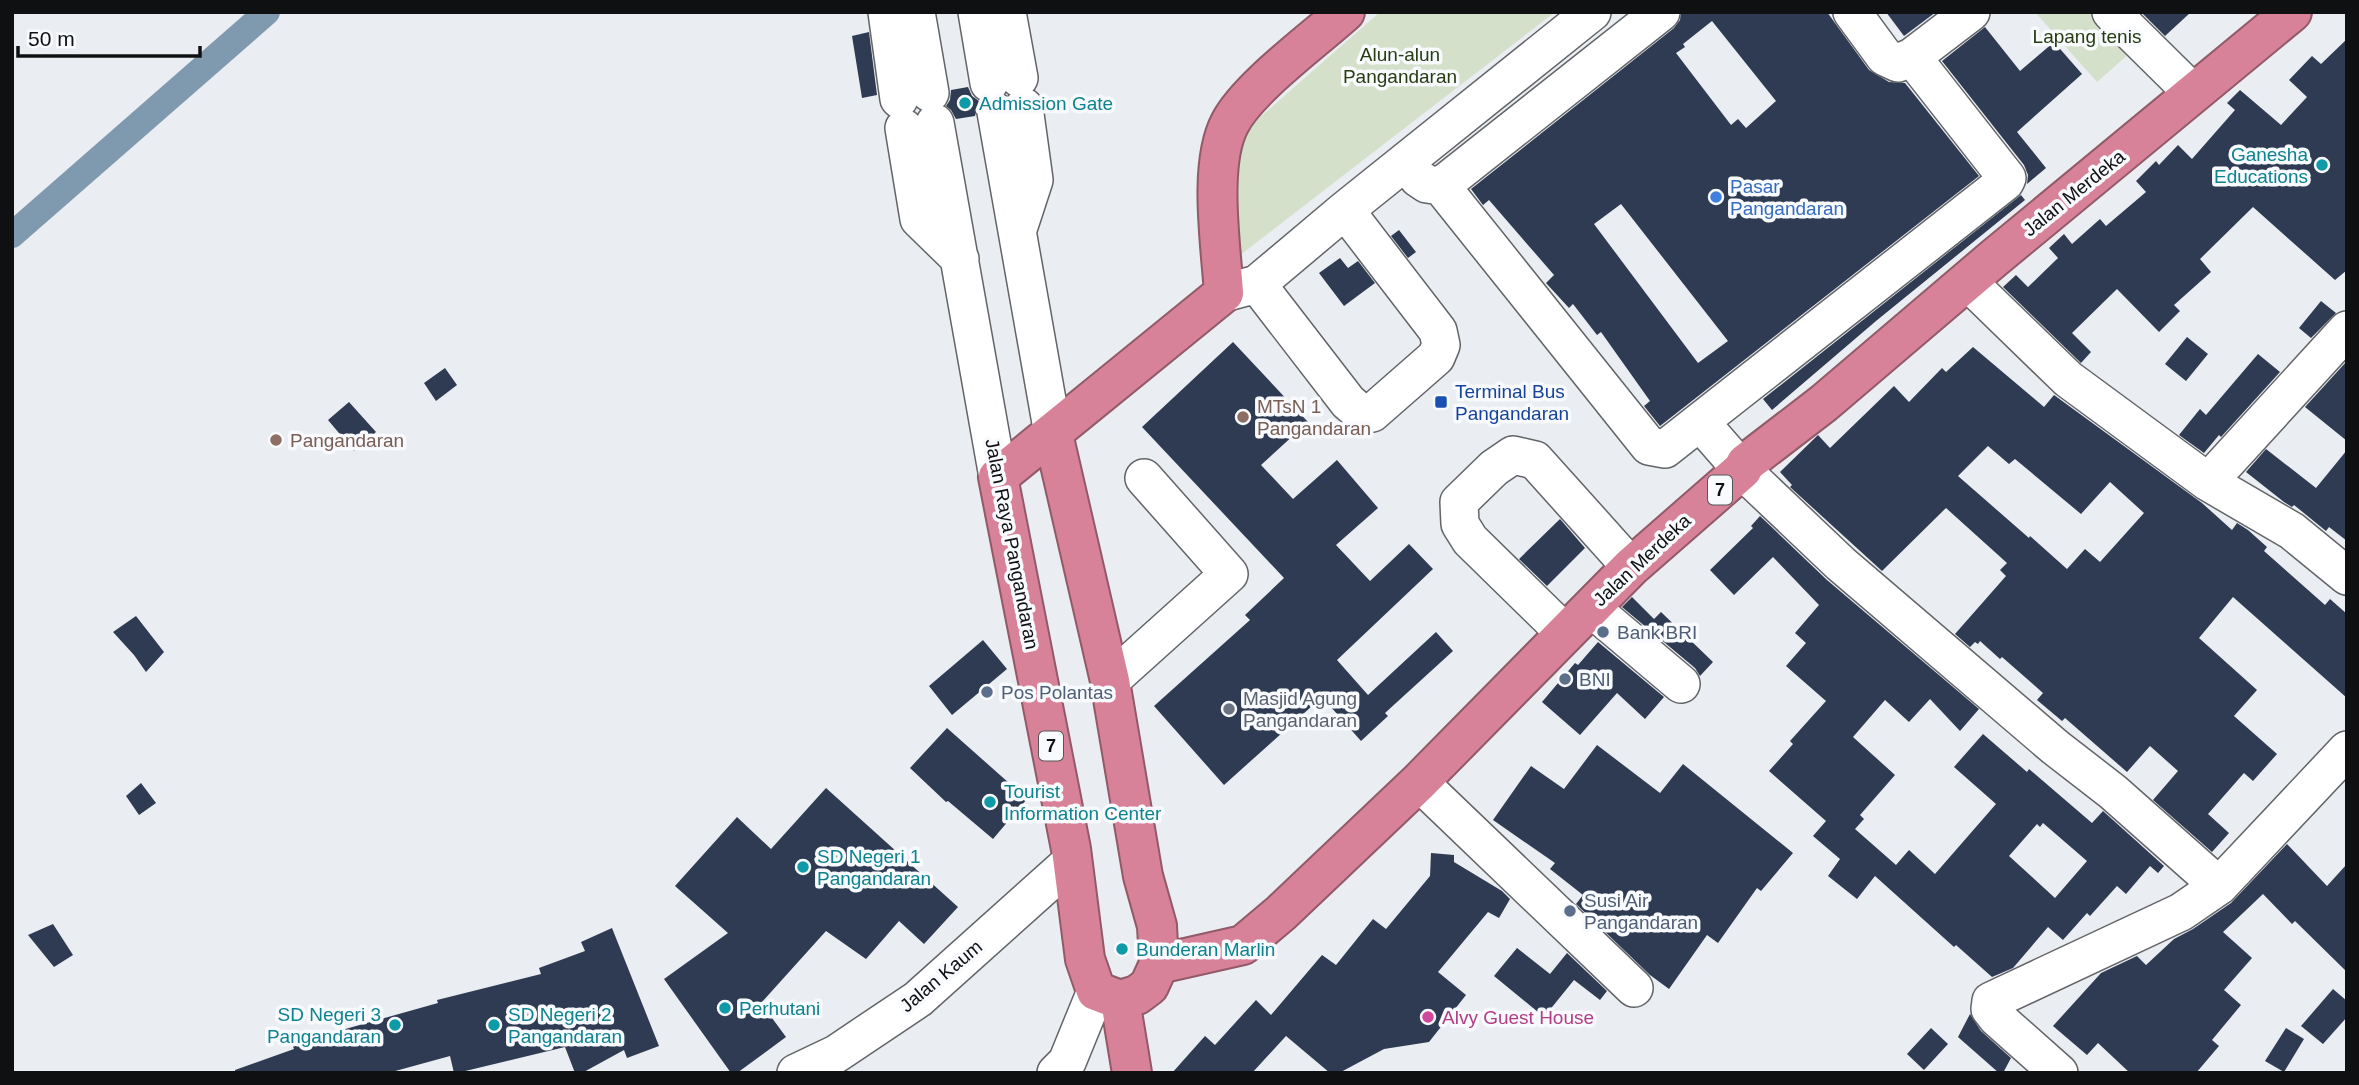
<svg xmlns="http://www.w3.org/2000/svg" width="2359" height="1085" font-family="Arial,sans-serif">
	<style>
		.green { fill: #d4e0ca }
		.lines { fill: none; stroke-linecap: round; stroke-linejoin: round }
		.canal { stroke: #7f9aaf; stroke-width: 26 }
		.building { fill: #2e3b52; fill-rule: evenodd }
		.minor-casing { stroke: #626467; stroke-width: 40 }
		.highway-casing { stroke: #915a69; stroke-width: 42 }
		.minor { stroke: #fff; stroke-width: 37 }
		.highway { stroke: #d78299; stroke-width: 38 }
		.culture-dot { fill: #0f9aa8; stroke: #f8fafe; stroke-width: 2.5 }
		.shop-dot { fill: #3f7fe0; stroke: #f8fafe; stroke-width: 2.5 }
		.transit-dot { fill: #1a4fb4; stroke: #f8fafe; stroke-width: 2.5 }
		.education-dot { fill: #8d6e63; stroke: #f8fafe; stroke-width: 2.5 }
		.service-dot { fill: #5c6f8a; stroke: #f8fafe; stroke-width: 2.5 }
		.worship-dot { fill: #6b7280; stroke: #f8fafe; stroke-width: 2.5 }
		.hotel-dot { fill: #d1479c; stroke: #f8fafe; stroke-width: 2.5 }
		.labels { text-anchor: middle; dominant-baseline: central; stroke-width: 7; stroke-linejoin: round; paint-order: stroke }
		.shield { fill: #f8fafe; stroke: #555658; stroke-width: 2 }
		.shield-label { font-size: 18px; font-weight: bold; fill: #0f1011 }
		.park-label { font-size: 19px; fill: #273c10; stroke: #f8fafe }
		.culture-label { font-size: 19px; fill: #0d838f; stroke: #f8fafe; text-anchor: start }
		.shop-label { font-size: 19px; fill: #366cbe; stroke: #f8fafe; text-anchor: start }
		.street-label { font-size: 19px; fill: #0f1011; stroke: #f8fafe }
		.transit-label { font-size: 19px; fill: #164399; stroke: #f8fafe; text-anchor: start }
		.education-label { font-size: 19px; fill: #785e54; stroke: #f8fafe; text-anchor: start }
		.service-label { font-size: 19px; fill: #4e5e75; stroke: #f8fafe; text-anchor: start }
		.worship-label { font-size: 19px; fill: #5b616d; stroke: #f8fafe; text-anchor: start }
		.hotel-label { font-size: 19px; fill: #b23c85; stroke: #f8fafe; text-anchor: start }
	</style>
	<rect width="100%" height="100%" fill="#eaedf1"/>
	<path class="green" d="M1380,12h175l-316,244 -3,-100 6,-16 16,-21z
		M2035,12h62l34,40 -34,30z"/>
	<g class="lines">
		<path class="canal" d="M12,235l255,-223"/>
	</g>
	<path class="building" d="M1681,12h146l42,58 20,12 16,1 74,93 -319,250 -16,-20 6,-5 -49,-69 -4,3 -24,-31 -4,4 -23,-25 8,-8 -65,-75 -6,5 -12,-16 203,-161 6,-8zM1712,21l64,80 -30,27 -8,-9 -7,6 -55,-72 9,-6 -2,-3zM1621,204l107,137 -30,22 -104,-139z
		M1886,12h50l-32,24z
		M2141,12h50l-26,24z
		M1985,27l35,44 34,-29 28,32 -65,58 29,36 -19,16 1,-9 -4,-10 -82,-104z
		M869,32l8,63 -15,3 -10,-62z
		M2347,39v231l-12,10 -82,-73 -53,52 11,13 -37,33 6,6 -21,21 -42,-43 -45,44 19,19 -10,11 -78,-76 13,-12 12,12 30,-29 -9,-10 15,-14 8,10 28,-25 6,7 40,-34 -10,-11 20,-20 3,4 19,-20 14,14 43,-49 -8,-7 13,-13 41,35 26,-28 -18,-17 23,-24 9,8z
		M968,87l4,9 7,5 -4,15 -19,3 -5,-9 -5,-4 4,-6 1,-10z
		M2021,195l4,5 -149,121 -104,89 -9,-11z
		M1399,230l17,22 -8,6 -17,-22z
		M1340,258l8,10 10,-7 17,22 -31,23 -25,-33z
		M2321,301l15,12 -25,25 -12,-10z
		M2187,337l21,17 -22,27 -21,-17z
		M1233,342l75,80 -47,43 32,34 44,-39 41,48 -42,37 34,36 39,-37 24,25 -96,91 31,35 68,-63 17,19 -68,62 3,3 -27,25 -39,-44 -98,88 -70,-79 96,-86 -5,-5 39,-37 -142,-151z
		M1973,347l71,60 10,-12 148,108 30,27 5,-7 11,7 19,17 -3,4 61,54 5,-6 17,15v84l-114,-101 -34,41 58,52 -23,26 43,38 -24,27 -9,-8 -36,41 21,19 -17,19 -59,-52 25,-29 -28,-25 -23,26 -62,-54 -3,3 -25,-21 6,-7 -41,-36 -2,2 -20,-18 -2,3 -3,-2 -5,5 -15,-13 51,-58 -6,-6 7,-7 -61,-55 -64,63 -92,-84 2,-2 -12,-13 38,-37 12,13 64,-62 15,16 33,-34 4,4zM1988,446l21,18 6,-5 66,55 29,-32 34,31 -44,49 -15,-13 -18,20 -37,-33 -1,2 -71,-62z
		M2258,354l22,18 -59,65 -2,-2 -15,18 -25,-18 21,-26 6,6z
		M2347,361v80l-42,-34z
		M445,368l12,17 -21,16 -12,-18z
		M349,402l27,30 -22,19 -26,-31z
		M2266,449l50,39 31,-38v91l-18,-14 -3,4 -32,-26 -2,2 -8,-5 -38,-30z
		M1760,516l67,64 152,129 -19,22 -30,-32 -21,23 -24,-22 -32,37 42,38 -35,40 4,4 -9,10 41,36 13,-15 26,24 61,-70 -42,-37 29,-33 44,38 2,-3 63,54 11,-12 61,55 -6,7 -8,-7 -24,28 -9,-8 -27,30 -3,-3 -24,27 -15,-13 -35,41 -21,9 -36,-32 -2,2 -79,-71 -18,23 -29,-23 12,-17 -27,-23 13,-15 -57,-50 24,-27 -3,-3 36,-40 -40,-35 20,-23 -11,-10 24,-28 -46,-48 -39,38 -24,-25 43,-42 -2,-2zM2043,823l44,38 -32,37 -46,-42 28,-32 3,3z
		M1560,519l25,29 -38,38 -28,-27z
		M1632,597l22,22 7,-7 52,50 -13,14 -5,-8 -73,-61z
		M136,616l28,36 -18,20 -12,-17 -21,-23z
		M983,640l24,29 -55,46 -23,-29z
		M1598,642l66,55 -19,22 -28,-26 -37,42 -38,-33 33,-39 3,2z
		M947,728l80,71 -34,40 -45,-38 -2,1 -36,-34z
		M1597,745l63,48 23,-29 110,89 -32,38 -4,-3 -39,55 -11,-8 -38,54 -19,-14 -74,-71 7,-9 -33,-26 5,-6 -62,-43 38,-54 33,23z
		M141,783l15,20 -17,12 -13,-19z
		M826,788l132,119 -34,37 -25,-23 -33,38 -40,-28 -65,72 25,34 -49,36h-6l-67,-94 64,-46 -53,-47 62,-69 34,32z
		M2287,844l40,42 20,-22v108l-52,-51 -3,3 -29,-30 -40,38 29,26 -28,32 17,15 -29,35 7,6 -23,27h-66l-32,-30 -11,12 -34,-29 48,-53 36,-17 9,9 28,-26 19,-10 38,-26z
		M1431,853l23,2v7l48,29 8,8 -11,19 -11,-6 -50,60 28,23 -37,47 -45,7 -45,24h-9l-44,-37 -34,37h-80l33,-37 10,9 41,-45 15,15 51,-60 14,10 37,-46 13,10 44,-53z
		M53,924l20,31 -19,12 -26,-32z
		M612,928l47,118 -32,12 -3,-8 -42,23h-7l-10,-26 -108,26h-3l-4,-17 -62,17h-153v-3l59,-21 -2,-5 146,-41 -1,-3 104,-26 -2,-6 46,-17 -4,-9z
		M1517,948l33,26 17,-21 40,38 -7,9 -26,-20 -30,37 -50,-41z
		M2333,989l14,12v16l-24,27 -22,-18z
		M1970,1014l11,17 30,27 -8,15h-4l-41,-36z
		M1931,1028l17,16 -24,26 -17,-16z
		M2286,1028l18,11 -20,33 -19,-11z"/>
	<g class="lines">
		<g class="minor-casing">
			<path id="minor" d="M887,12l12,87
				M916,12l14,81
				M977,12l12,71
				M1007,12l12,66
				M2111,12l82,81
				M1912,57l59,-45
				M996,112l57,322
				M935,123l63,354
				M904,128l15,91 41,40
				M1418,178l9,6 14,2 220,-174
				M1441,186l208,260 16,3 340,-267 2,-4 -95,-121 -14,6 -13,-6 -33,-45
				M1018,229l16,-49 -10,-73
				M1967,281l101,98 140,103 84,49 55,45
				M1257,284l91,118 14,12 10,-1 64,-56 5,-12 -3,-14 -93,-121
				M1224,293l33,-9 88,-74 247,-198
				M1701,423l41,47 99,94 214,183 58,45 106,94
				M2208,482l139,-152
				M1591,608l90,76
				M1565,633l-95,-93 -10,-16 -1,-22 35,-34 19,-13 22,5 96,107
				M1110,681l119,-107 -85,-96
				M1419,782l215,206
				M796,1073l40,-19 82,-55 154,-138
				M1056,1073l11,-11 29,-71
				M2059,1073l-62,-55 -7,-9 1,-8 190,-89 38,-26 128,-136"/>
		</g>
		<g class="highway-casing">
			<path id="highway" d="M1053,434l57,247 33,195 14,50 2,38 -10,22 -12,9 -17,5
				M1159,964l84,-19 38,-32 138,-131 212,-215 111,-97 4,-7 78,-60 169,-144 299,-247
				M1120,1000l-24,-9 -11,-32 -14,-110 -73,-372 226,-184c-3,-46 -16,-129 6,-170 18,-35 84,-83 115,-111
				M1120,1000l12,73"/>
		</g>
		<use href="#minor" class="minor"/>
		<use href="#highway" class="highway"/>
	</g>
	<g class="culture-dot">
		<circle cx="965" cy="103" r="7"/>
		<circle cx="2322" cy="165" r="7"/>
		<circle cx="990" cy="802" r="7"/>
		<circle cx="803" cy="867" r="7"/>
		<circle cx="1122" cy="949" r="7"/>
		<circle cx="725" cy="1008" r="7"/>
		<circle cx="395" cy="1025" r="7"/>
		<circle cx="494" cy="1025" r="7"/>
	</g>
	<circle class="shop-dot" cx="1716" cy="197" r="7"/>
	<rect class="transit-dot" x="1434" y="395" width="14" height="14" rx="3.5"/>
	<g class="education-dot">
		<circle cx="1243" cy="417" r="7"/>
		<circle cx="276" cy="440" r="7"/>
	</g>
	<g class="service-dot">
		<circle cx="1603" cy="632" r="7"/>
		<circle cx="1565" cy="679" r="7"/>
		<circle cx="987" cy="692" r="7"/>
		<circle cx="1570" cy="911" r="7"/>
	</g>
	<circle class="worship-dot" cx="1229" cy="709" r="7"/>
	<circle class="hotel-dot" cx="1428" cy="1017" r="7"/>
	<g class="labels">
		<g class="shield">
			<rect x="1708" y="475.5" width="24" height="29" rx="5"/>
			<rect x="1039" y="731.5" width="24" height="29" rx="5"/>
		</g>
		<g class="shield-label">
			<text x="1720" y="490">7</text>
			<text x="1051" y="746">7</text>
		</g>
		<g class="park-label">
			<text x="2087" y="36">Lapang tenis</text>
			<text x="1400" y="54">Alun-alun<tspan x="1400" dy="22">Pangandaran</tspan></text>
		</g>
		<g class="culture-label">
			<text x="979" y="103">Admission Gate</text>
			<text x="2308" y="154" text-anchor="end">Ganesha<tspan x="2308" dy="22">Educations</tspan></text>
			<text x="1004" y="791">Tourist<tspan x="1004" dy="22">Information Center</tspan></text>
			<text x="817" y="856">SD Negeri 1<tspan x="817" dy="22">Pangandaran</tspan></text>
			<text x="1136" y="949">Bunderan Marlin</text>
			<text x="739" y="1008">Perhutani</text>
			<text x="381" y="1014" text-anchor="end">SD Negeri 3<tspan x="381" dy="22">Pangandaran</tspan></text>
			<text x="508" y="1014">SD Negeri 2<tspan x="508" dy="22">Pangandaran</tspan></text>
		</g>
		<g class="shop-label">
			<text x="1730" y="186">Pasar<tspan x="1730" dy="22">Pangandaran</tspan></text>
		</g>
		<g class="street-label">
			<text transform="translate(2074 193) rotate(-39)">Jalan Merdeka</text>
			<text transform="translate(1012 544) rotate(79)">Jalan Raya Pangandaran</text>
			<text transform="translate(1642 560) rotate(-43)">Jalan Merdeka</text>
			<text transform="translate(941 976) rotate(-40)">Jalan Kaum</text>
		</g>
		<g class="transit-label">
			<text x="1455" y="391">Terminal Bus<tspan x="1455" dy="22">Pangandaran</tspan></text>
		</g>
		<g class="education-label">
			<text x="1257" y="406">MTsN 1<tspan x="1257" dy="22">Pangandaran</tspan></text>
			<text x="290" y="440">Pangandaran</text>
		</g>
		<g class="service-label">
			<text x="1617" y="632">Bank BRI</text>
			<text x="1579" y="679">BNI</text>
			<text x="1001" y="692">Pos Polantas</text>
			<text x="1584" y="900">Susi Air<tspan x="1584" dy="22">Pangandaran</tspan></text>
		</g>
		<g class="worship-label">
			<text x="1243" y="698">Masjid Agung<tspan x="1243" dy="22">Pangandaran</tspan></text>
		</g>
		<g class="hotel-label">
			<text x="1442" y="1017">Alvy Guest House</text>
		</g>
	</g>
	<rect width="2359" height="1085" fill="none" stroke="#0f1011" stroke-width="28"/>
	<path d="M18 46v10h182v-10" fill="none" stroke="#0f1011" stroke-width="3.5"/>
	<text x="28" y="46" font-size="21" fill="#0f1011" stroke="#f8fafe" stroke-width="5" paint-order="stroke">50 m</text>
</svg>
